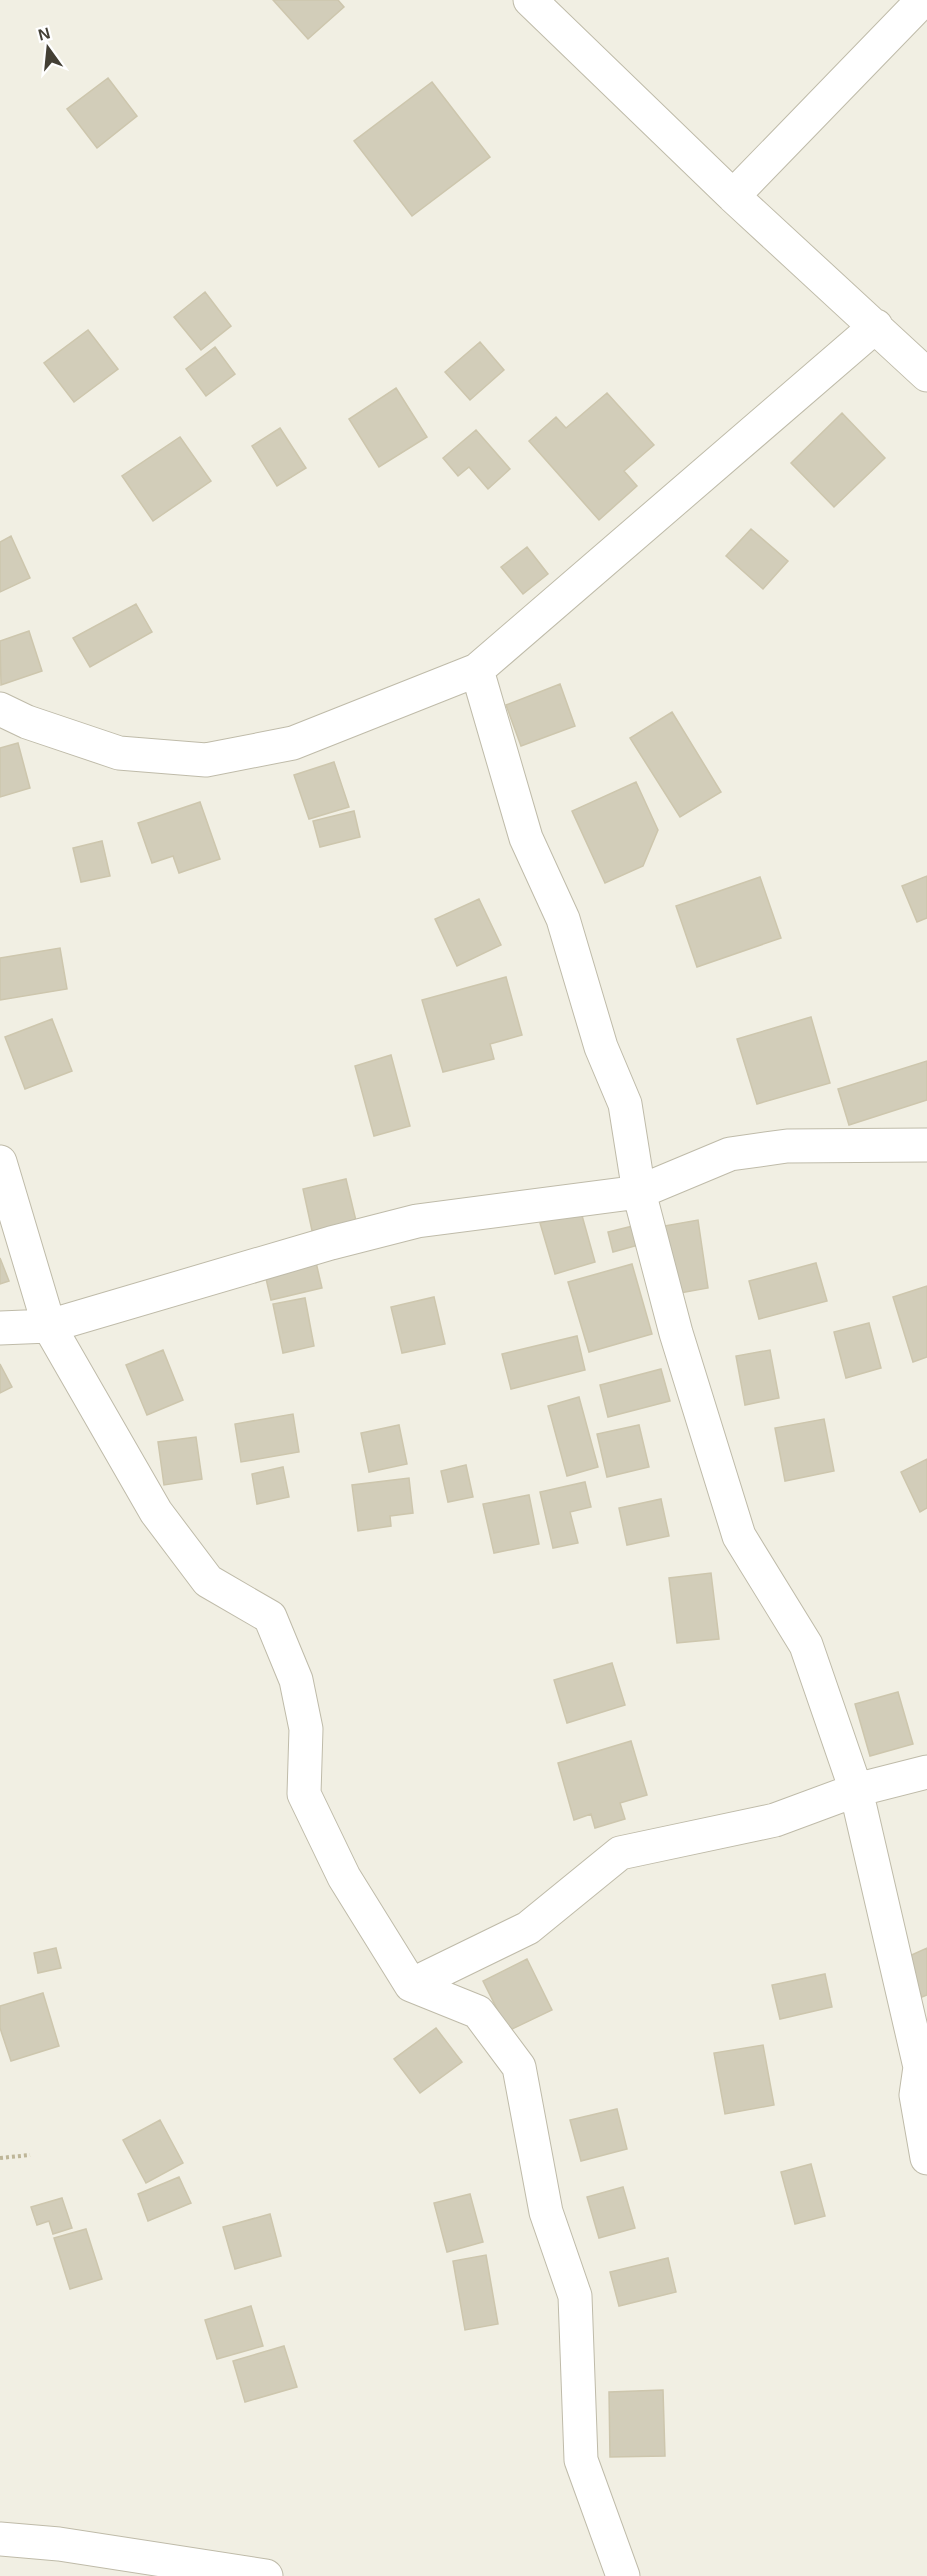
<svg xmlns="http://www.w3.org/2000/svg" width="927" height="2576" font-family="Arial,sans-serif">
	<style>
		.building { fill: #d2cdb9; stroke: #cdc6ad; stroke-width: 1.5 }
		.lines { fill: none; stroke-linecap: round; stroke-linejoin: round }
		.minor-casing { stroke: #bfbba9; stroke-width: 35 }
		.tertiary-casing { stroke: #bfbba9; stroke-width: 35 }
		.path { stroke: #beb698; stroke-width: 4; stroke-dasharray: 3 3; stroke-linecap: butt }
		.minor { stroke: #fff; stroke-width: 33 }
		.tertiary { stroke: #fff; stroke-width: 33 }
	</style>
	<rect width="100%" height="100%" fill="#f1efe3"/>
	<path class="building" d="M273,0h65l6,7 -36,32z
		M108,78l29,38 -40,32 -30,-39z
		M432,82l58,75 -78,59 -58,-75z
		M205,292l26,34 -30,24 -27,-33z
		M88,330l30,39 -44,33 -30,-39z
		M480,342l24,28 -34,30 -25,-28z
		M215,347l20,27 -29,22 -20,-27z
		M396,388l31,49 -48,30 -30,-48z
		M607,393l47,52 -30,26 13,15 -38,34 -70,-79 27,-24 10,11z
		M842,413l43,45 -51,49 -43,-44z
		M280,428l26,40 -29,18 -25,-40z
		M476,430l34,39 -22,20 -19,-22 -11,9 -15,-18z
		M180,437l31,44 -58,40 -31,-45z
		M751,529l37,32 -25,28 -37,-33z
		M11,536l19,42 -30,14v-50z
		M527,547l21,27 -25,20 -22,-27z
		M136,604l16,28 -62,35 -17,-29z
		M29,631l13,40 -41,14 -1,-44z
		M560,684l15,42 -54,20 -15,-41z
		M672,712l49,80 -41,25 -50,-79z
		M18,743l12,45 -30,9v-49z
		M334,762l15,45 -40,12 -15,-44z
		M636,782l22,48 -15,36 -38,17 -33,-72z
		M200,802l20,57 -41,14 -6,-17 -21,7 -14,-40z
		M354,811l6,26 -40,10 -7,-26z
		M102,841l8,35 -29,6 -8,-34z
		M927,876v42l-10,4 -15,-36z
		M760,877l21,61 -84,29 -21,-61z
		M479,899l22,46 -44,21 -22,-47z
		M60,948l7,41 -67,11v-42z
		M506,977l16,58 -32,9 4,15 -51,13 -21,-72z
		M811,1017l19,66 -73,21 -20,-65z
		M52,1019l20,52 -47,18 -20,-52z
		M391,1055l19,71 -36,10 -19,-70z
		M927,1061v39l-78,25 -11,-36z
		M346,1179l11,46 -44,10 -10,-46z
		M581,1212l14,50 -40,12 -15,-51z
		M698,1220l10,68 -33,6 -11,-68z
		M637,1225l5,19 -29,8 -5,-20z
		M0,1258l9,23 -9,3z
		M315,1258l7,30 -51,12 -7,-30z
		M816,1263l11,38 -68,18 -10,-38z
		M632,1264l20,70 -63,18 -21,-70z
		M927,1286v71l-14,5 -20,-65z
		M434,1297l11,47 -43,9 -11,-46z
		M305,1298l9,48 -31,7 -10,-49z
		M869,1323l12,45 -35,10 -12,-46z
		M577,1336l8,34 -74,19 -9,-35z
		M163,1350l20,50 -36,15 -21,-50z
		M770,1350l9,48 -34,7 -9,-49z
		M0,1364l12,23 -12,6z
		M661,1369l9,32 -62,16 -8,-32z
		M579,1397l19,70 -31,9 -19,-70z
		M293,1414l6,38 -58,10 -6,-38z
		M824,1419l10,52 -49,10 -10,-53z
		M399,1425l8,39 -38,8 -8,-39z
		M639,1425l10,42 -42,10 -10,-43z
		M196,1437l6,42 -38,6 -6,-43z
		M927,1459v49l-7,4 -19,-40z
		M466,1465l7,32 -25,5 -7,-31z
		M283,1467l6,30 -32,7 -5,-30z
		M409,1478l4,35 -23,3 1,10 -33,5 -6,-46z
		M585,1482l6,25 -21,5 8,31 -25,5 -13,-56z
		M529,1495l10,49 -45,9 -11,-49z
		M661,1499l8,37 -42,9 -8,-37z
		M711,1573l8,66 -42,4 -8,-65z
		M612,1663l13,42 -58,18 -13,-43z
		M898,1692l15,52 -43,12 -15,-52z
		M631,1741l16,54 -27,8 5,16 -30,9 -4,-14 -17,6 -16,-57z
		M56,1948l5,20 -23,5 -4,-20z
		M927,1948v47l-5,2 -17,-39z
		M527,1959l25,51 -44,21 -25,-50z
		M825,1974l7,33 -52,12 -8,-34z
		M43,1993l16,53 -48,15 -11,-33v-22z
		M436,2028l26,34 -42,31 -26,-34z
		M763,2045l11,60 -49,9 -11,-61z
		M617,2109l10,40 -46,12 -11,-41z
		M160,2120l23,43 -37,20 -23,-43z
		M811,2164l14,52 -30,8 -14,-52z
		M179,2177l12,26 -43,18 -10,-27z
		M623,2187l12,41 -36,10 -12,-41z
		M470,2194l13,48 -36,10 -13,-49z
		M62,2198l10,30 -19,6 -4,-13 -12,4 -6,-18z
		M270,2214l11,42 -46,13 -12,-42z
		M86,2229l16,50 -32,10 -16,-51z
		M486,2255l12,69 -33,6 -12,-69z
		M668,2258l8,34 -57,14 -9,-34z
		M251,2306l12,40 -46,13 -12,-39z
		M284,2346l13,41 -52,15 -12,-41z
		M663,2390l2,66 -55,1 -1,-65z"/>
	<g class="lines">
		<g class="minor-casing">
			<path id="minor" d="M530,0l203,196 194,179
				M733,196l190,-196
				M477,670l49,168 37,81 38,128 24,57 14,88 37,141 63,203 67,109 50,145 64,277 -4,28 11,63
				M0,709l27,13 92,31 87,7 87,-17 184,-73 399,-344
				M0,1162l49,164 107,186 52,69 62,36 26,63 10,49 -2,65 40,83 67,108 67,27 41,55 27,145 29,84 6,164 42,116
				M0,1328l49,-2 282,-83 86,-22 222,-29 91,-38 57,-8 140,-1
				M411,1985l117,-57 92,-75 155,-33 81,-30 71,-18"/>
		</g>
		<g class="tertiary-casing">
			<path id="tertiary" d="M0,2539l59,5 207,32"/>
		</g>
		<path class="path" d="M0,2158l30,-3"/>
		<use href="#minor" class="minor"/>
		<use href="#tertiary" class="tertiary"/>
	</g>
	<g transform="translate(48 48) rotate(345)" stroke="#ffffff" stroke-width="4.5" paint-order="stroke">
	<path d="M0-4.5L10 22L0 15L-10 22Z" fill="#433f34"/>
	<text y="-9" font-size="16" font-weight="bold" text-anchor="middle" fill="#433f34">N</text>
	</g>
</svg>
